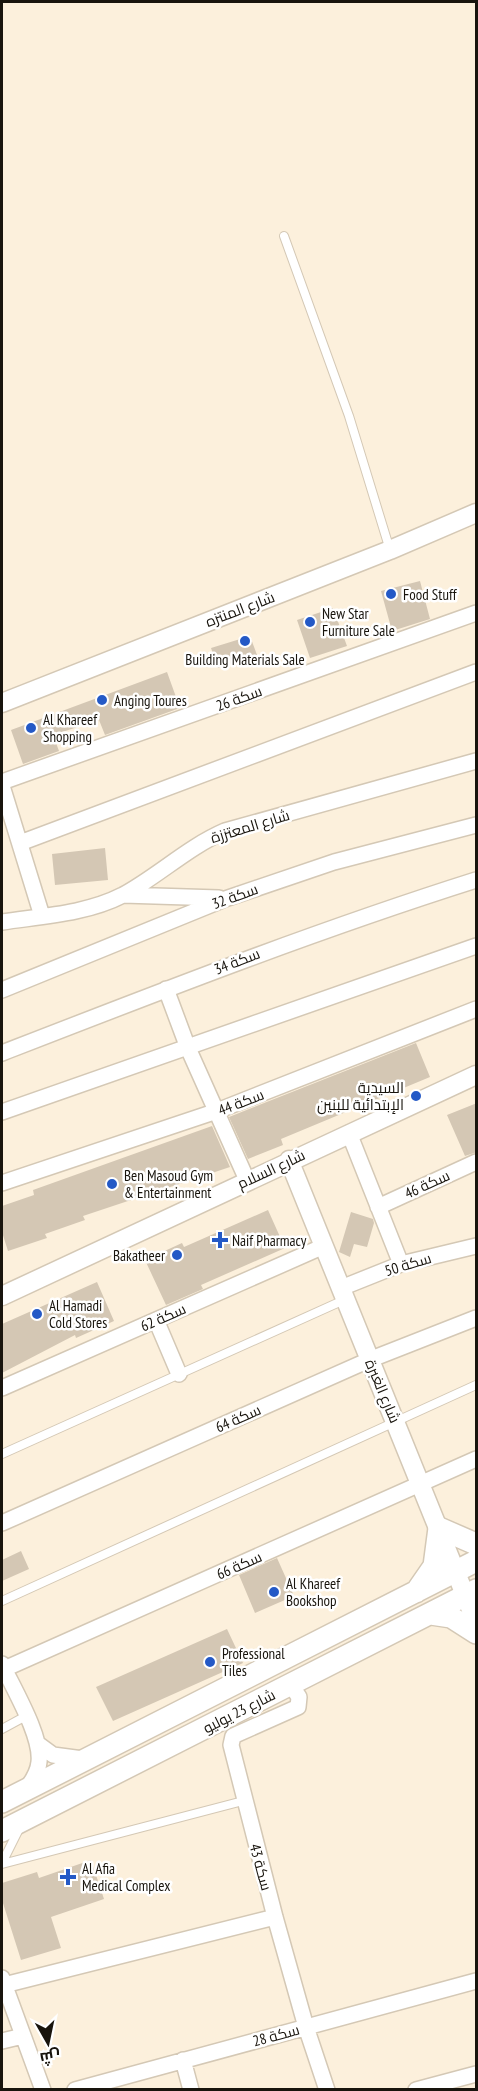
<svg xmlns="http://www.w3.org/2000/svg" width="478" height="2091" font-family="'PT Sans Narrow',Cairo,sans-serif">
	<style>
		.building { fill: #d4c7b4 }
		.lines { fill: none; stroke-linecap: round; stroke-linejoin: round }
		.service-casing { stroke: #d4c8b5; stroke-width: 10 }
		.minor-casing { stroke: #d4c8b5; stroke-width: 18 }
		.tertiary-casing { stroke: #d4c8b5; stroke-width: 21 }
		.secondary-casing { stroke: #d4c8b5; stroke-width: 24 }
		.service { stroke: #fff; stroke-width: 8 }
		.minor { stroke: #fff; stroke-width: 15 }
		.tertiary { stroke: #fff; stroke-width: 18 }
		.secondary { stroke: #fff; stroke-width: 21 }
		.poi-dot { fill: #2459c6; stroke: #fff; stroke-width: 2 }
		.labels { text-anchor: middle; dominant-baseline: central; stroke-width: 5; stroke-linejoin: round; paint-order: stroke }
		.poi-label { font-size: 15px; fill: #18140d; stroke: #fff; text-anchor: start }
		.street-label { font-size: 15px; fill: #18140d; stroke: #fff }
	</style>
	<rect width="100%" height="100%" fill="#fcf0dc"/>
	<path class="building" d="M420,581l10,38 -38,12 -11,-40z
		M333,608l14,38 -37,12 -13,-38z
		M250,636l7,19 -39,13 -7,-20z
		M167,672l13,36 -75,27 -6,-15 -46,15 6,16 -36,13 -12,-34z
		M105,848l3,32 -53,5 -3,-31z
		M416,1043l14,34 -149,62 2,6 -35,14 -19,-42z
		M477,1103v49l-12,4 -18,-41z
		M212,1126l18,41 -147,49 2,4 -40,14 2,4 -39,13 -6,-19v-26l32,-11 -1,-5z
		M268,1210l17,38 -84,37 2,4 -37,16 -21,-45 37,-17 2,4z
		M351,1212l22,7 1,4 -7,24 -13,-3 -4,13 -11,-5z
		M97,1282l17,39 -38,17 -1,-3 -73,38v-49z
		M21,1551l8,18 -27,12v-21z
		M277,1558l17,38 -39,17 -16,-38z
		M227,1629l16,34 -130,58 -17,-34z
		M91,1860l13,39 -53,18 10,31 -40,12 -19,-60v-17l35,-11 2,6z"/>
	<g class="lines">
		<g class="service-casing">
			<path id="service" d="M284,236l65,180 41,134
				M2,1454l342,-154
				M2,1601l474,-216
				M2,1729l24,-13
				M2,1863l18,-36
				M2,1864l241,-63"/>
		</g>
		<g class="minor-casing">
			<path id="minor" d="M2,782l474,-169
				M2,786l40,130
				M20,843l456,-171
				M123,895l96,3
				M2,922c40,-6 84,-8 121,-27 35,-19 65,-48 102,-64l251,-70
				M166,989l22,59 59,132
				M2,990l223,-91 109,-37 142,-37
				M2,1053c157,-61 313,-122 474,-173
				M2,1112l474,-166
				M349,1133l52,131
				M2,1183l215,-72 259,-102
				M378,1207l98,-45
				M341,1288l60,-24 75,-18
				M156,1320l23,54
				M2,1388l322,-142
				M2,1523l367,-163 107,-42
				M2,1664c11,24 40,72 37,98 -1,10 -6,18 -12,26
				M2,1670l474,-211
				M291,1685l8,12 -1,10 -65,29 -2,9 44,172 31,110 21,63
				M38,1744l15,11 30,4
				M2,1978l41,112
				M4,1985l271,-68
				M2,2041l21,-5
				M183,2060l8,30
				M75,2090l401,-109
				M416,2090l60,-16"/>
		</g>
		<g class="tertiary-casing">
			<path id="tertiary" d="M2,703l388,-153 86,-37
				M289,1160l187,462
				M2,1296l474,-221"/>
		</g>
		<g class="secondary-casing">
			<path id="secondary" d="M416,1592l18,-26 5,-38 37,16
				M431,1614l20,3 25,16
				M2,1802l474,-241
				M2,1831l474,-241"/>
		</g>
		<use href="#service" class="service"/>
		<use href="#minor" class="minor"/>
		<use href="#tertiary" class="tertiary"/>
		<use href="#secondary" class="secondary"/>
	</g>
	<g class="poi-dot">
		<circle cx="391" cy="594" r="6"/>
		<circle cx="310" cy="622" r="6"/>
		<circle cx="245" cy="641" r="6"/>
		<circle cx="102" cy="700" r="6"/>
		<circle cx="31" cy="728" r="6"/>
		<circle cx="416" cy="1096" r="6"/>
		<circle cx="112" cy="1184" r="6"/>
		<path d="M217 1231h6v6h6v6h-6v6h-6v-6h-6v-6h6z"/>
		<circle cx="177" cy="1255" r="6"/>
		<circle cx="37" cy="1314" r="6"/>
		<circle cx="274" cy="1592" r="6"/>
		<circle cx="210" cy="1662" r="6"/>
		<path d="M65 1868h6v6h6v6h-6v6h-6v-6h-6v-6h6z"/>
	</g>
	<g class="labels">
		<g class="poi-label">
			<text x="403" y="594">Food Stuff</text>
			<text x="322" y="613">New Star<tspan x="322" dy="17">Furniture Sale</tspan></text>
			<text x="245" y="659" text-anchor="middle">Building Materials Sale</text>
			<text x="114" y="700">Anging Toures</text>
			<text x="43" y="719">Al Khareef<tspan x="43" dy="17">Shopping</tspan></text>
			<text x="404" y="1087" text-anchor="end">السيدية<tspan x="404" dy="17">الإبتدائية للبنين</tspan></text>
			<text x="124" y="1175">Ben Masoud Gym<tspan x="124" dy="17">&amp; Entertainment</tspan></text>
			<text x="232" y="1240">Naif Pharmacy</text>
			<text x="165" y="1255" text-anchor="end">Bakatheer</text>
			<text x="49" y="1305">Al Hamadi<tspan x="49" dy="17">Cold Stores</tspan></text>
			<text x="286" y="1583">Al Khareef<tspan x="286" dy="17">Bookshop</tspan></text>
			<text x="222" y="1653">Professional<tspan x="222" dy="17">Tiles</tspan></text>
			<text x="82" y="1868">Al Afia<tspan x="82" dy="17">Medical Complex</tspan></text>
		</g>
		<g class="street-label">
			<text transform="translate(240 609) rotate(-21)">شارع المنتزه</text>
			<text transform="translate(239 698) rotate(-20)">سكة 26</text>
			<text transform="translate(250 826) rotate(-17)">شارع المعتززة</text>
			<text transform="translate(235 896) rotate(-20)">سكة 32</text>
			<text transform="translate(237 961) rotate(-21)">سكة 34</text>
			<text transform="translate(241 1102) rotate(-21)">سكة 44</text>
			<text transform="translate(271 1169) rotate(-25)">شارع السلام</text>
			<text transform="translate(427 1184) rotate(-25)">سكة 46</text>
			<text transform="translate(408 1264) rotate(-17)">سكة 50</text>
			<text transform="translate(163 1317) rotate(-24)">سكة 62</text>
			<text transform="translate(383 1391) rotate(67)">شارع الغبرة</text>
			<text transform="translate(238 1418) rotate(-24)">سكة 64</text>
			<text transform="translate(239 1565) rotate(-24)">سكة 66</text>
			<text transform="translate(239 1711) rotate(-27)">شارع 23 يوليو</text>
			<text transform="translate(261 1867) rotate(75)">سكة 43</text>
			<text transform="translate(276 2035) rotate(-15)">سكة 28</text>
		</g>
	</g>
	<rect width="478" height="2091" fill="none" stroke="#18140d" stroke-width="6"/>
	<g transform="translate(48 2043) rotate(171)" stroke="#ffffff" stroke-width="4.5" paint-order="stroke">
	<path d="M0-4.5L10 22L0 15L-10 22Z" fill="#18140d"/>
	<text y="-9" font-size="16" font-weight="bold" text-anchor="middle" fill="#18140d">ش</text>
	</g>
</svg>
